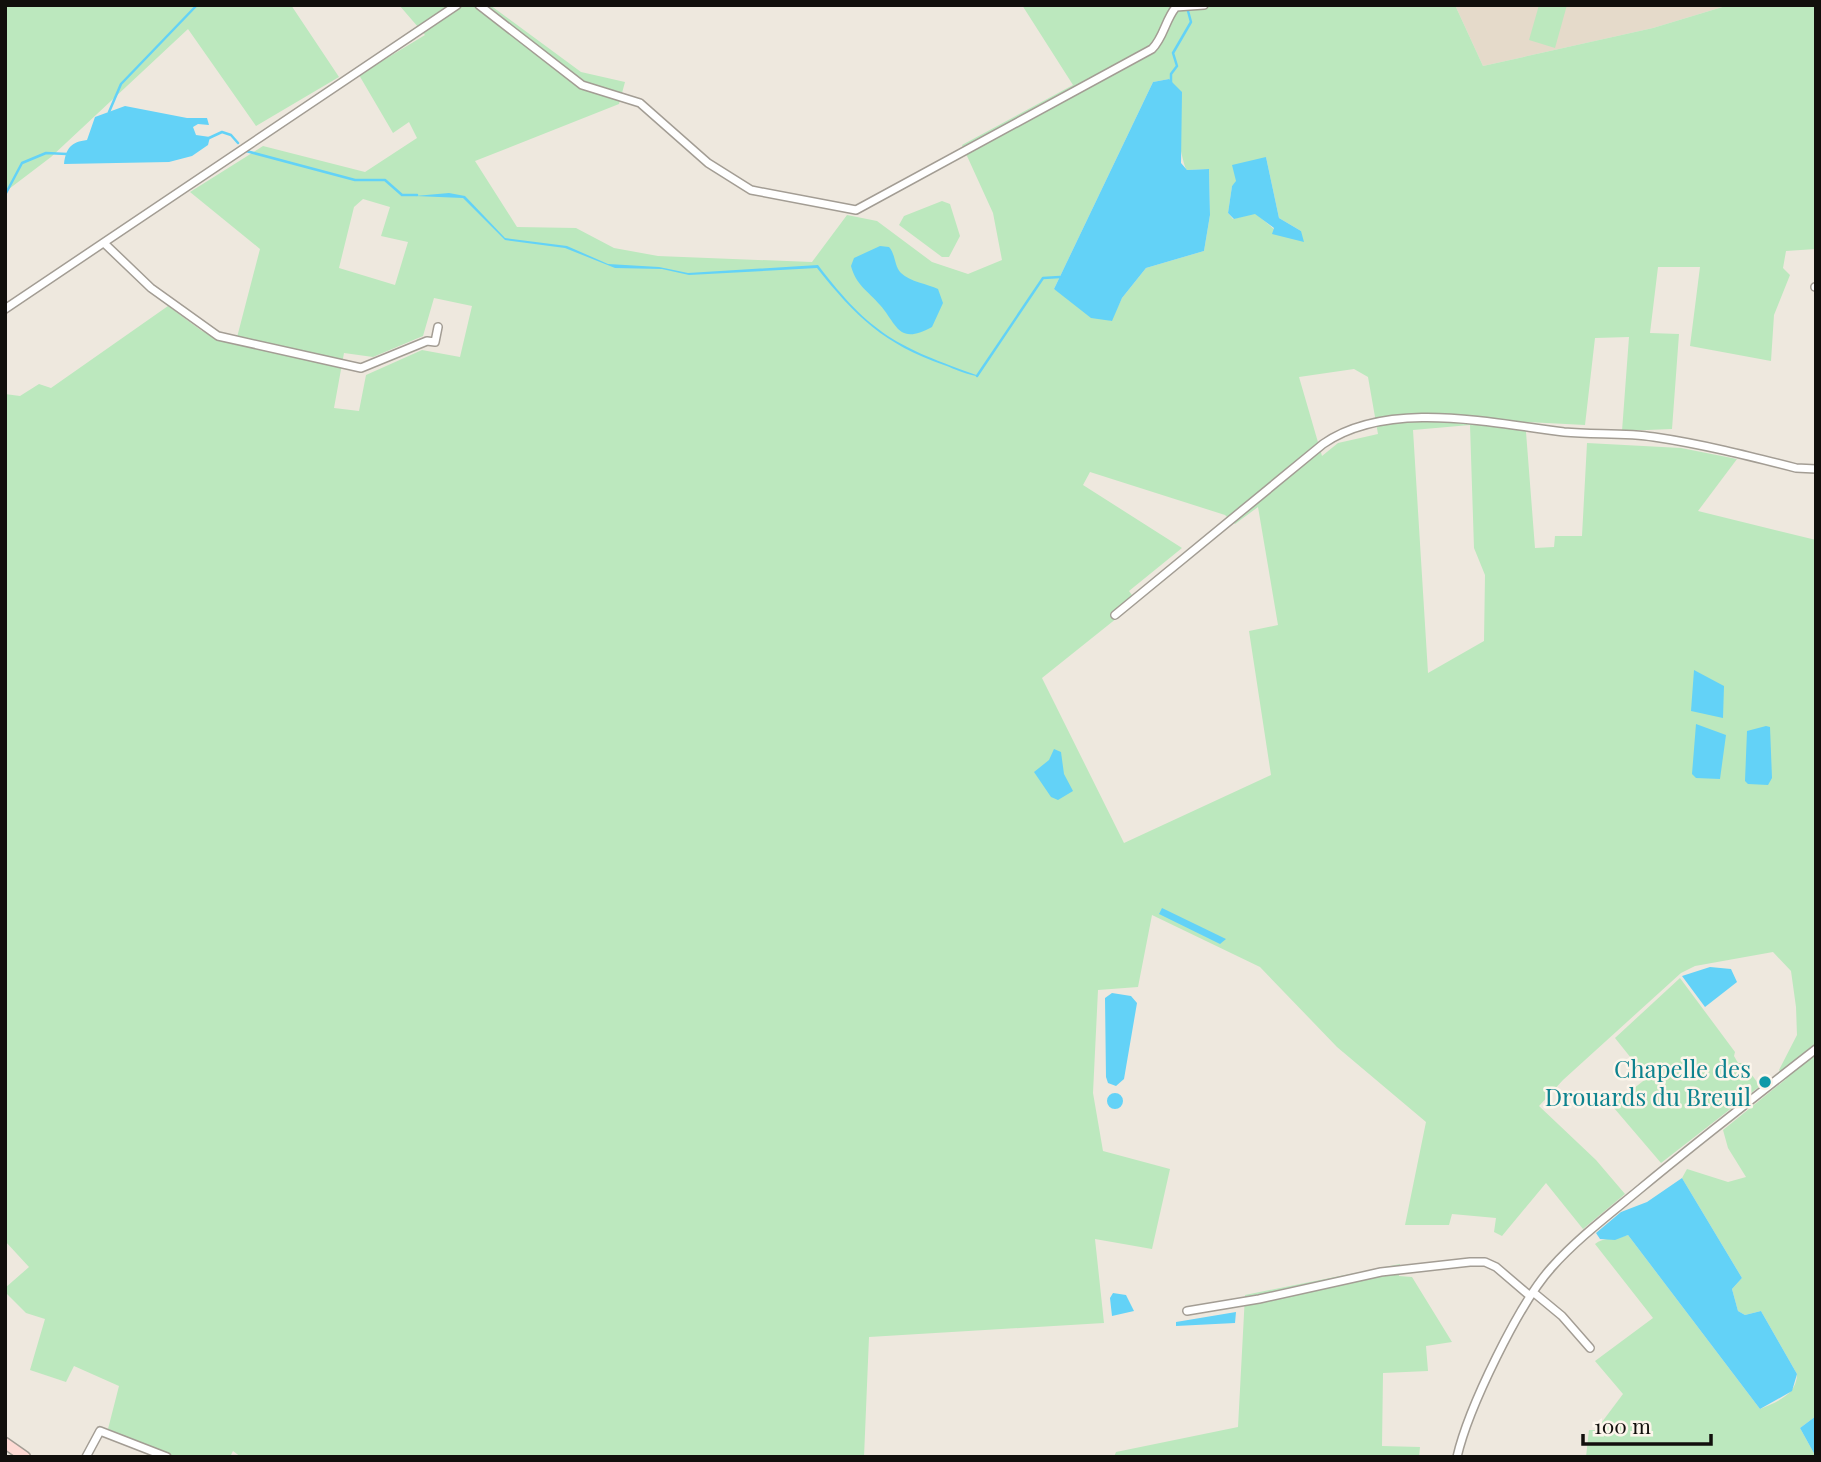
<svg xmlns="http://www.w3.org/2000/svg" width="1821" height="1462" font-family="'Playfair Display',serif">
	<style>
		.built { fill: #e5daca }
		.green { fill: #bce8be; fill-rule: evenodd }
		.water { fill: #63d2f7 }
		.lines { fill: none; stroke-linecap: round; stroke-linejoin: round }
		.stream { stroke: #63d2f7; stroke-width: 2.5 }
		.street-casing { stroke: #a39d94; stroke-width: 10 }
		.secondary-casing { stroke: #a39d94; stroke-width: 13 }
		.street { stroke: #fff; stroke-width: 7 }
		.secondary { stroke: #fedad4; stroke-width: 10 }
		.culture-dot { fill: #0f9aa8; stroke: #fcf5eb; stroke-width: 2.5 }
		.labels { text-anchor: middle; dominant-baseline: central; stroke-width: 5; stroke-linejoin: round; paint-order: stroke }
		.culture-label { font-size: 24px; fill: #0d838f; stroke: #fcf5eb; text-anchor: end }
	</style>
	<rect width="100%" height="100%" fill="#eee8de"/>
	<path class="built" d="M1455,5h274l-76,23 -170,38z"/>
	<path class="green" d="M5,5h286l48,72 -83,49 -68,-97 -137,128 -46,35z
		M399,5h91l91,67 44,10 -6,22 -144,57 42,66 59,1 38,20 44,8 154,6 35,-47 30,6 55,41 36,12 34,-14 -9,-47 -31,-68 111,-60 -51,-80h433l28,61 170,-38 76,-23h87v244l-30,2 -3,17 7,7 -16,40 -3,46 -81,-15 10,-79h-42l-8,66 29,1 -7,95 -50,2 7,-94 -34,1 -10,87 -58,-3 -1,10 9,116 19,-1 1,-11h27l5,-93 94,5 56,11 -39,52 118,29v876l-16,12 16,29h-230l3,-27h7l27,-36 -28,-33 58,-43 -58,-74c8,-7 22,-5 33,-9l132,174c16,-7 37,-14 37,-35l-36,-63 -16,4 -7,-4 -6,-22 10,-11 -60,-100 5,-9 41,13 18,-5 -18,-29 -5,-18 63,-51 -7,-9 18,-35 -1,-28 -5,-36 -18,-19 -78,14 -14,7 -118,107 -24,26 57,54 29,34 -42,35 -37,-46 -44,53 -8,-4 2,-14 -44,-4 -3,11h-44l21,-103 -89,-75 -77,-80 -108,-52 -14,72 -40,3 -5,103 10,58 67,18 -18,80 -57,-10 9,84 -235,14 -5,120h-623l-8,-6 -3,6h-55l-67,-28 11,-43 -45,-20 -8,16 -36,-12 15,-51 -19,-6 -21,-21v-4l24,-21 -24,-26v-847l15,2 19,-12 12,4 117,-82 34,25 33,14 25,-96 -70,-57 73,-46 102,26 52,-34 -8,-16 -16,11 -34,-58 66,-40zM1169,79c3,16 12,84 18,91l22,-1 1,46 -6,36 -58,17 -24,30 -11,23 -57,-32 99,-207zM1266,157l13,61 22,13 -28,3 1,-5 -19,-16 -22,6 -5,-6 4,-27zM363,199l27,8 -9,29 27,6 -13,43 -56,-17 15,-61zM434,298l38,8 -12,51 -38,-7 -56,25 -7,36 -25,-3 10,-55 29,4 50,-21zM1354,369l14,8 10,57 -40,9 -16,13 -23,-79zM1470,425l4,123 11,27 -1,66 -56,32 -15,-243zM1090,472l135,43 10,9 23,-17 20,118 -29,6 22,144 -147,68 -82,-165 95,-76 -8,-11 53,-43 -99,-63z
		M1539,5h28l-12,43 -26,-8z
		M942,201l8,3 10,32 -11,21h-7l-43,-32 5,-9z
		M1680,978l55,74 -1,4 4,7h5l17,23 -99,77 -47,-55 1,-5 32,-25 -32,-40z
		M1400,1264l-1,12 13,1 40,65 -26,4 2,25 -45,2 -1,73 38,1 -1,10h-305l2,-5 122,-25 7,-132z"/>
	<path class="water" d="M1169,79l13,13 -1,71 6,7 22,-1 1,46 -6,36 -58,17 -24,30 -10,23 -21,-3 -37,-29 99,-207z
		M125,106l62,12h20l2,7 -11,-1 -5,3 3,8 14,2 -2,8 -16,11 -23,6 -105,2c2,-16 7,-22 23,-24l8,-23z
		M1266,157l13,61 22,13 3,11 -32,-8 2,-6 -19,-14 -21,5 -6,-6 4,-27 4,-5 -4,-16z
		M449,193l16,3 40,42 62,8 41,18 51,3 29,6 130,-8c53,70 80,82 161,111 -10,0 -24,-7 -35,-11 -60,-21 -88,-48 -127,-97l-128,7 -27,-6 -47,-1 -50,-20 -60,-8 -42,-42 -48,-2z
		M880,246l9,1c7,8 5,19 12,26 9,9 27,11 37,16l5,14 -11,24c-34,19 -35,-3 -52,-22 -12,-14 -24,-20 -29,-39l3,-8z
		M1694,670l30,16 -1,32 -32,-7z
		M1696,724l30,11 -6,44 -24,-1 -4,-4z
		M1766,726l4,1 2,51 -4,7 -20,-1 -3,-3 2,-50z
		M1054,749l7,3 3,22 9,17 -15,9 -7,-3 -17,-25 15,-12z
		M1162,908l64,31 -6,5 -61,-30z
		M1710,967l21,2 6,13 -32,25 -23,-31z
		M1112,993l19,3 6,7 -13,76 -8,7 -8,-3 -2,-6 -1,-79z
		M1107 1101a8 8 0 1 1 16 0a8 8 0 1 1-16 0Z
		M1682,1178l60,100 -10,11 6,22 7,4 16,-4 36,63 -5,17 -32,18 -132,-174 -13,5 -15,-1 -4,-6 25,-21 26,-10z
		M1113,1293l13,2 8,16 -22,5 -2,-18z
		M1236,1312l-1,11 -59,3v-4z
		M1816,1416v41l-16,-29z"/>
	<g class="lines">
		<path class="stream" d="M1171,84v-10l6,-8 -4,-13 18,-31 -3,-11
			M109,112l12,-28 76,-79
			M209,138l13,-6 9,3 7,8
			M246,151l109,29h30l17,15h15
			M5,195l17,-32 24,-10 21,1
			M977,376l66,-98 17,-1"/>
		<g class="street-casing">
			<path id="street" d="M479,5l103,80 58,18 68,60 43,27 105,20 296,-161c12,-12 13,-29 24,-42l28,-2
				M104,243l47,45 67,48 143,32 66,-27 8,1 3,-15
				M1815,287h1
				M5,309l452,-304
				M1115,615l208,-171c65,-45 168,-21 241,-12 30,3 60,0 90,5 48,7 95,19 142,31l20,1
				M1533,1292l29,24 28,32
				M1187,1311l72,-12 122,-27 89,-10h15l11,5 34,29
				M86,1457l14,-26 67,26
				M1457,1457c11,-48 62,-154 95,-190 26,-29 58,-53 88,-78 58,-48 117,-94 176,-140"/>
		</g>
		<g class="secondary-casing">
			<path id="secondary" d="M5,1443l20,14"/>
		</g>
		<use href="#street" class="street"/>
		<use href="#secondary" class="secondary"/>
	</g>
	<circle class="culture-dot" cx="1765" cy="1082" r="7"/>
	<g class="labels">
		<g class="culture-label">
			<text x="1751" y="1068">Chapelle des<tspan x="1751" dy="28">Drouards du Breuil</tspan></text>
		</g>
	</g>
	<rect width="1821" height="1462" fill="none" stroke="#110f0c" stroke-width="14"/>
	<path d="M1583 1434v10h128v-10" fill="none" stroke="#110f0c" stroke-width="3.5"/>
	<text x="1594" y="1434" font-size="21" fill="#110f0c" stroke="#fcf5eb" stroke-width="5" paint-order="stroke">100 m</text>
</svg>
